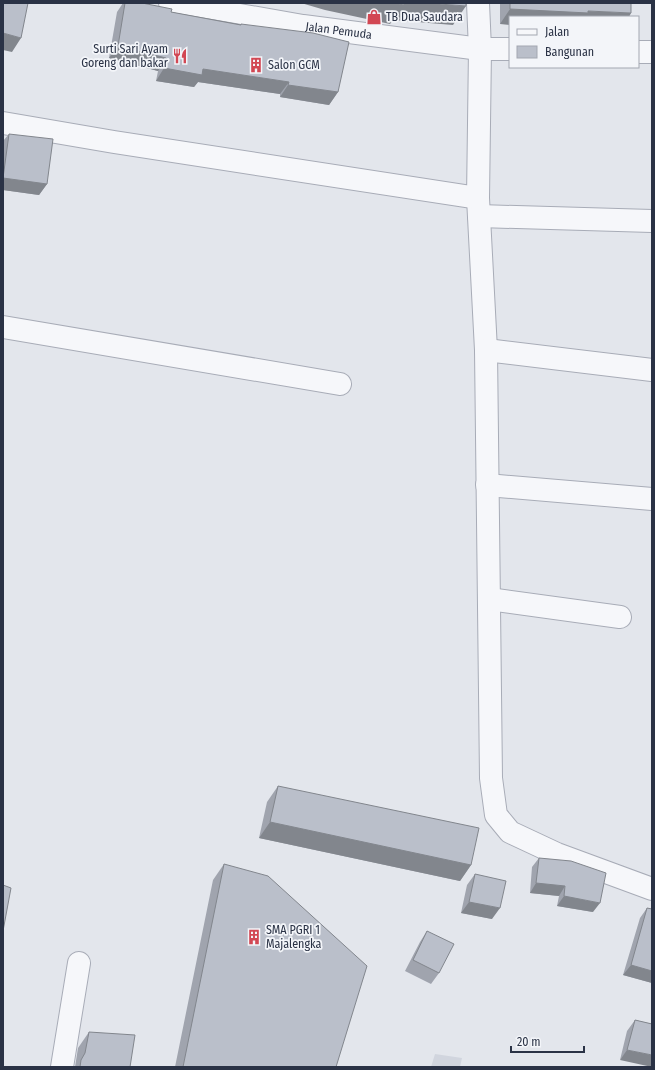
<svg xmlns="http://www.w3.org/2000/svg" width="655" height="1070" font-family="'Fira Sans Condensed',sans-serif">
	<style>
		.built { fill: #d1d5de }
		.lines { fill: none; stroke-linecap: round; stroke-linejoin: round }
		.street-casing { stroke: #a8acb7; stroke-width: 24 }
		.street { stroke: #f6f7fa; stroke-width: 22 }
		.wall { fill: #a0a4ae }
		.shaded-wall { fill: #82868d }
		.building { fill: #babfca; stroke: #82868d }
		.labels { text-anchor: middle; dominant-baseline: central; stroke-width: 3.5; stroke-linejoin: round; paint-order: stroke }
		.poi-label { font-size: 12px; fill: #2a3245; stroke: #f3f5f9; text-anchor: start }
		.street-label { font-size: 12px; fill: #2a3245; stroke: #f3f5f9 }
	</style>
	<rect width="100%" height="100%" fill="#e3e6ec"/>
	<path class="built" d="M435,1054l27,4 -2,9h-29z"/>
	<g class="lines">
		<g class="street-casing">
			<g id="street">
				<path id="s1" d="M170,3l133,23 177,23h30"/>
				<path d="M478,3l2,46 -2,149 8,152 5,428 5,37 14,17 47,22 95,35"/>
				<path d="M638,52h14"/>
				<path d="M3,123l111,19 364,56"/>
				<path d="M479,216l173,5"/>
				<path d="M3,327l337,57"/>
				<path d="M486,350l166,20"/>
				<path d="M487,485l165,14"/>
				<path d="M489,599l131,18"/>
				<path d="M62,1067l17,-104"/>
			</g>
		</g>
		<use href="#street" class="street"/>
	</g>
	<path class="wall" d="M123,3h19l29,9 70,12 97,68 -9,13 -49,-8v-3l-82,-12 -4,5 -38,-6 2,-10 -49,-13 8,-46z
		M500,3h131l-131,21z
		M9,134l38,50 -8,11 -36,-5v-49z
		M278,786l193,79 -11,16 -201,-43 8,-36z
		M539,858l54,54 -36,-6 2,-10 -29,-3 2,-26z
		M224,864l112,203h-161l38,-187z
		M475,874l17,45 -31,-6 6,-28z
		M647,908l5,1v74l-29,-8 17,-57z
		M427,931l12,42 -8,11 -26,-13 15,-29z
		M635,1020l17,4 -32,36 7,-29z
		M89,1032l41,35h-55l3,-19z"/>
	<path class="shaded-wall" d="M301,3h125l40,3 -13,19 -60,-5 -3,4 -65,-14z
		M510,9l78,2 43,2 -2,4h-119v8l-10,-1z
		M3,33l18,5 -9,14 -9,-2z
		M118,46l48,12 -8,13 -49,-13z
		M164,68l39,1 86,13 -9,12 -82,-12 -4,5 -38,-6z
		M288,85l50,7 -9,13 -49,-8z
		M3,178l44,6 -8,11 -36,-5z
		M270,822l201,43 -11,16 -201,-43z
		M536,883l29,3 -6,10 -29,-3z
		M564,896l36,7 -7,9 -36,-6z
		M469,902l31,6 -8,11 -31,-6z
		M631,965l21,6v12l-29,-8z
		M627,1050l25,5v12l-32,-7z"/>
	<path class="building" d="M3,3h25l-7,35 -18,-5z
		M125,3h17l30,6 -1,3 70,13v-1l72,9 36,9 -11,50 -50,-7 1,-3 -86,-13 -1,6 -38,-7 2,-10 -48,-12z
		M393,3h11v2z
		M426,3h40v3z
		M510,3h121v10l-43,-2v2l-78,-4z
		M9,134l44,5 -6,45 -44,-6z
		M278,786l201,42 -8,37 -201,-43z
		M539,858l32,3 35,12 -6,30 -36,-7 1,-10 -29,-3z
		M224,864l44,12 99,90 -31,101h-153z
		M475,874l31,7 -6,27 -31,-6z
		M3,885l8,3 -8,43z
		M647,908l5,1v62l-21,-6z
		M427,931l27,13 -15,29 -26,-13z
		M635,1020l17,4v31l-25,-5z
		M89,1032l46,3 -5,32h-50l1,-7 4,-7z"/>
	<defs>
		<g id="shop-bare" transform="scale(1.2)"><path d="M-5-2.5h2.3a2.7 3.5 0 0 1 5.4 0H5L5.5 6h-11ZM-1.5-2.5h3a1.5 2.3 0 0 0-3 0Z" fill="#d24753" stroke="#f3f5f9" stroke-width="2.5" paint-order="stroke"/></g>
		<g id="restaurant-bare" transform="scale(1.2)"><path d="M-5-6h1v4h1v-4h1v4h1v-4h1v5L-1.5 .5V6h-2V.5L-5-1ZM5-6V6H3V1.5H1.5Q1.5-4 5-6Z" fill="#d24753" stroke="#f3f5f9" stroke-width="2.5" paint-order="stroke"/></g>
		<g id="building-bare" transform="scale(1.2)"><path d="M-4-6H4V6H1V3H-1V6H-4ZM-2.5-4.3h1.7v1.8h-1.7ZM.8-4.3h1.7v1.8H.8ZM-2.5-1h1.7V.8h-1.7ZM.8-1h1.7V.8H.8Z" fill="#d24753" stroke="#f3f5f9" stroke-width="2.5" paint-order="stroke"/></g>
	</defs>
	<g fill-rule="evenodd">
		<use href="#shop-bare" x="374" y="17"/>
		<use href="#restaurant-bare" x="180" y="56"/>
		<use href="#building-bare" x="256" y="65"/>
		<use href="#building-bare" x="254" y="937"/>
	</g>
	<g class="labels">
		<g class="poi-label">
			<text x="386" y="17">TB Dua Saudara</text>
			<text x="168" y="49" text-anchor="end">Surti Sari Ayam<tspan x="168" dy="14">Goreng dan bakar</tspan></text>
			<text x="268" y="65">Salon GCM</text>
			<text x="266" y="930">SMA PGRI 1<tspan x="266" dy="14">Majalengka</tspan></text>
		</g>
		<g class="street-label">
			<text stroke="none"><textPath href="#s1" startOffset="171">Jalan Pemuda</textPath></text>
		</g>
	</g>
	<rect width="655" height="1070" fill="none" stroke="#2a3245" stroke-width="8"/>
	<rect x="509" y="16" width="130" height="52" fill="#f3f5f9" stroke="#a3a7b1"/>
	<rect x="517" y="29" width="20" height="6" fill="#f6f7fa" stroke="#a3a7b1"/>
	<text x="545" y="36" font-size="12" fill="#2a3245">Jalan</text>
	<rect x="517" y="46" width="20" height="12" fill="#babfca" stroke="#a3a7b1"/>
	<text x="545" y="56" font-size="12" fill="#2a3245">Bangunan</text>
	<path d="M511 1046v6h73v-6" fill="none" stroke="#2a3245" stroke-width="2"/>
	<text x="517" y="1046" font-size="12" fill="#2a3245" stroke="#f3f5f9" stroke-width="3" paint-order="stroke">20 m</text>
</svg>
